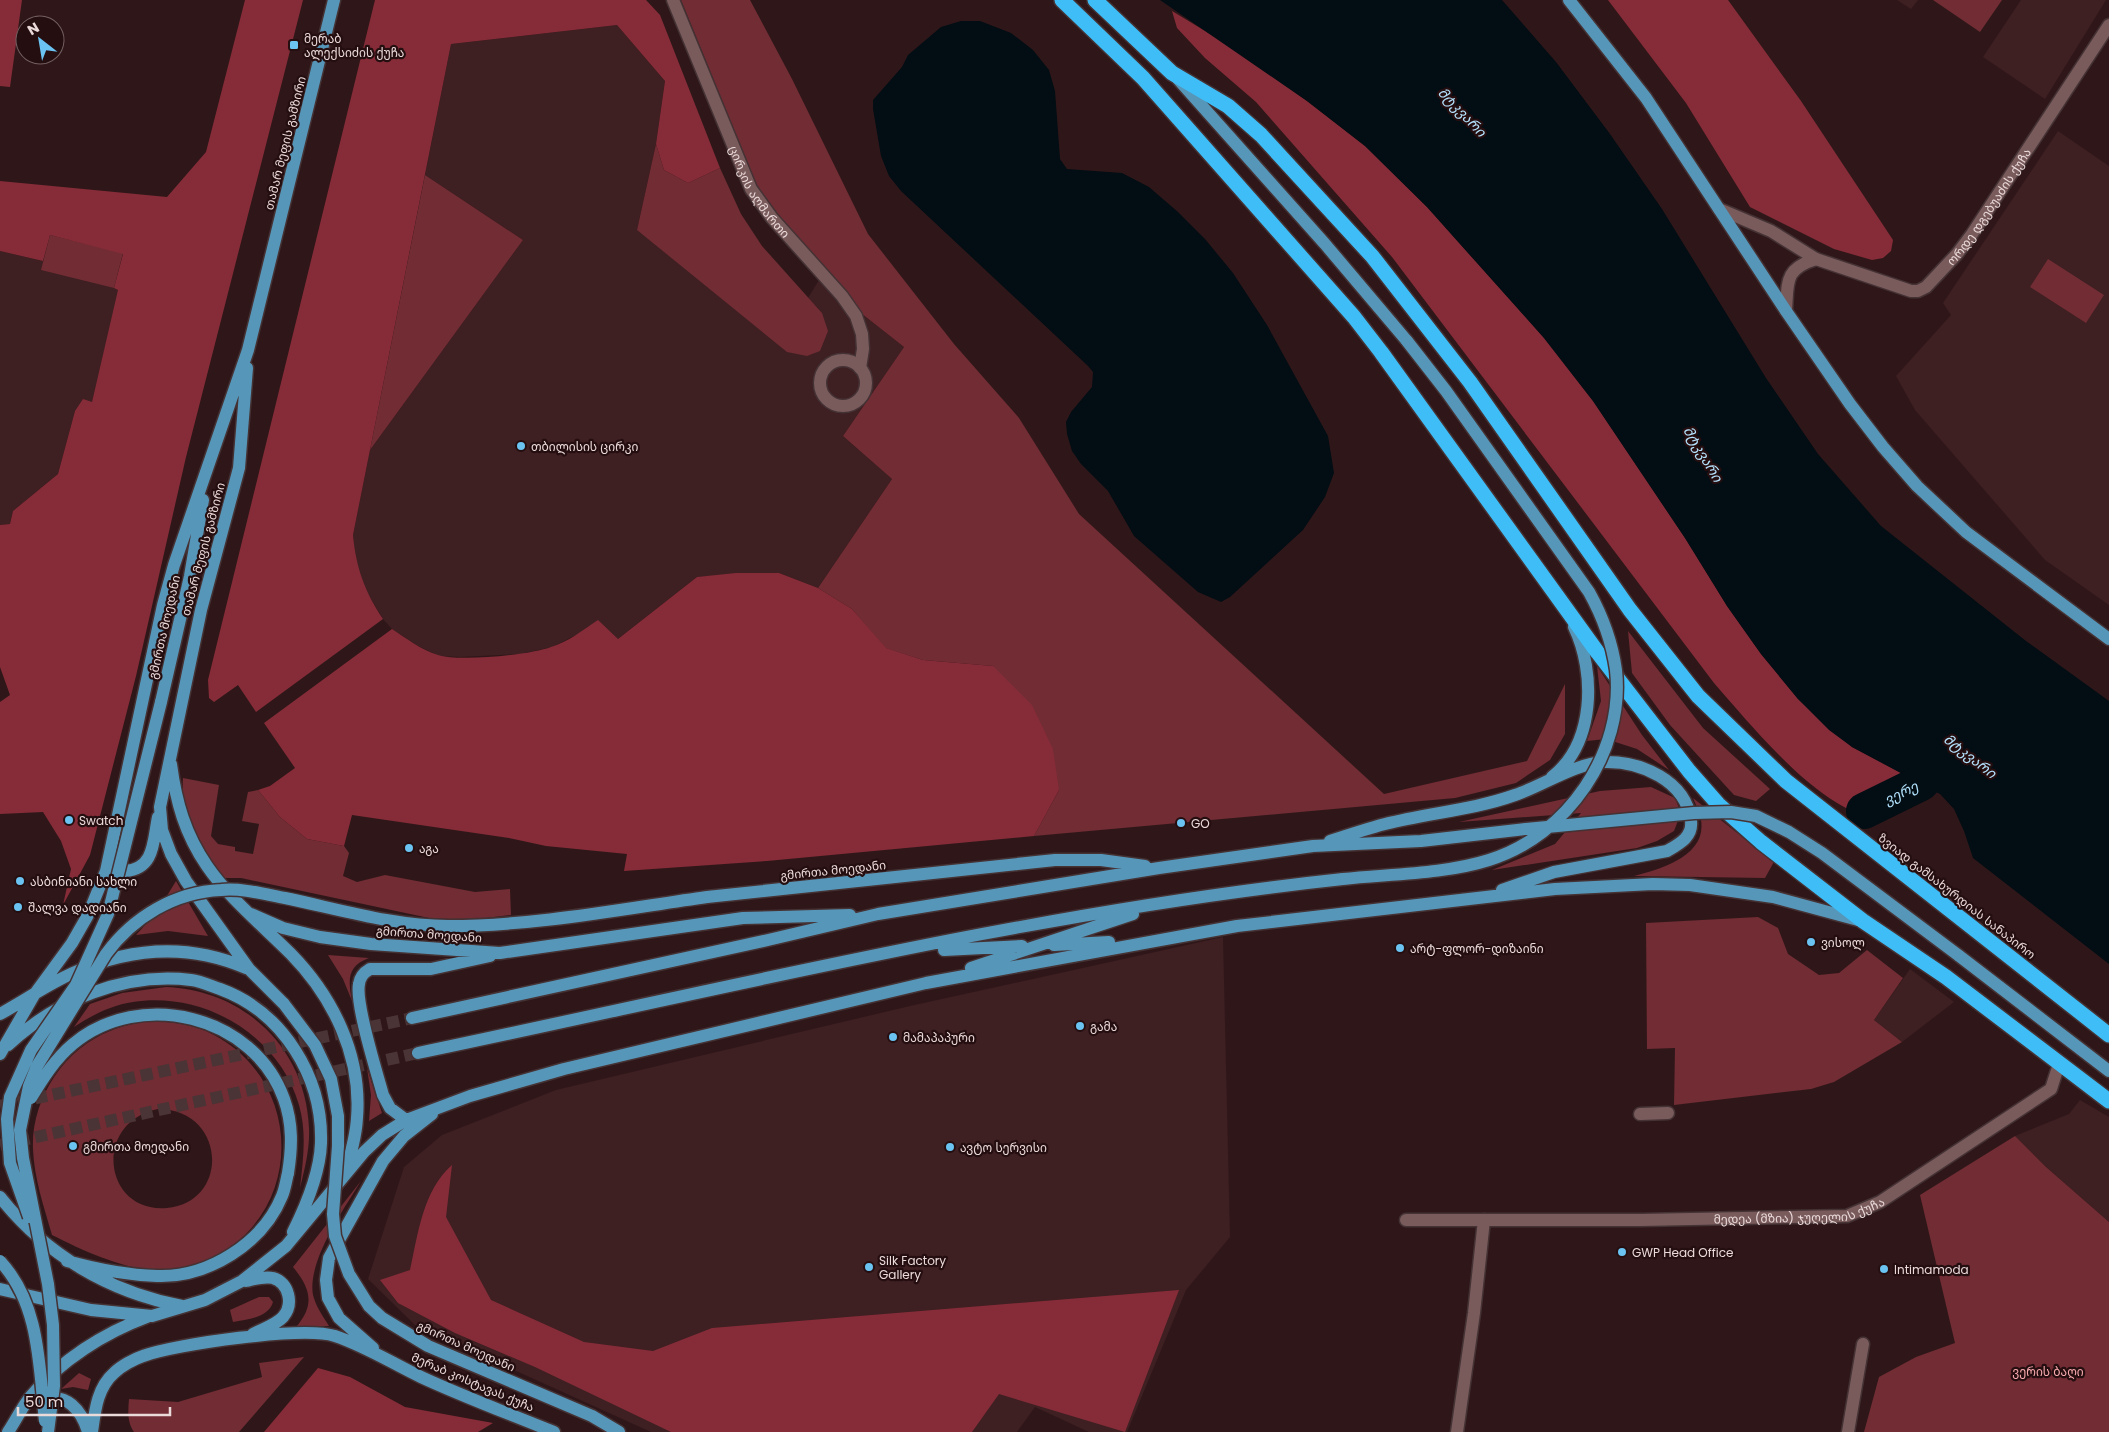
<svg xmlns="http://www.w3.org/2000/svg" width="2109" height="1432" font-family="Poppins,'Noto Sans Georgian',sans-serif">
	<style>
		.built { fill: #3e1f22 }
		.green { fill: #712c34; fill-rule: evenodd }
		.forest { fill: #862c38 }
		.water { fill: #020d14 }
		.lines { fill: none; stroke-linecap: round; stroke-linejoin: round }
		.river { stroke: #020d14; stroke-width: 36 }
		.primary-tunnel { stroke: #4b3436; stroke-width: 12; stroke-dasharray: 12 6; stroke-linecap: butt }
		.street-casing { stroke: #453234; stroke-width: 15 }
		.primary-casing { stroke: #453234; stroke-width: 15 }
		.highway-casing { stroke: #453234; stroke-width: 18 }
		.street { stroke: #795b5c; stroke-width: 12 }
		.primary { stroke: #5696b9; stroke-width: 12 }
		.highway { stroke: #3fbdf7; stroke-width: 15 }
		.primary-bridge-casing { stroke: #453234; stroke-width: 15; stroke-linecap: butt }
		.primary-bridge { stroke: #5696b9; stroke-width: 12 }
		.poi-dot { fill: #6ac3f1; stroke: #250e10; stroke-width: 2 }
		.labels { text-anchor: middle; dominant-baseline: central; stroke-width: 4.5; stroke-linejoin: round; paint-order: stroke }
		.poi-label { font-size: 12px; fill: #ebdada; stroke: #250e10; text-anchor: start }
		.street-label { font-size: 12px; fill: #ebdada; stroke: #250e10 }
		.park-label { font-size: 12px; fill: #f8aaae; stroke: #250e10 }
		.water-label { font-size: 14px; font-style: italic; fill: #b4e3fe; stroke: #250e10 }
	</style>
	<rect width="100%" height="100%" fill="#2f1719"/>
	<path class="built" d="M1897,0h21l-7,9z
		M2021,0h85l-61,99 -62,-42z
		M617,25l48,56 -9,63 -19,86 185,83 -14,-15 11,-18 85,67 -61,89 49,43 -74,109 -39,-15 -82,4 -79,62 -44,-3 -22,11 -32,7 -60,3 -21,-1 -21,-10 -26,-17 -9,-10 -21,-35 -7,-27 -2,-22 17,-85 153,-210 -98,-65 26,-131z
		M2058,131l51,35v439l-64,-45 -130,-150 -19,-34 55,-61 -8,-12z
		M0,251l43,10 76,29 -27,112 -17,9 -17,63 -45,37 -3,13 -10,1z
		M1223,937l7,300 -44,53 -59,142h-38l-54,-25 -18,25h-366l-236,-107 -47,-46 36,-112 38,-32 114,-45 354,-84z
		M1910,969l44,33 -52,40 -28,-22z
		M2080,1100l29,17v105l-63,-55 -31,-31 54,-22z"/>
	<path class="green" d="M681,0h69l42,79 76,155 86,110 65,74 60,96 305,280 143,-33 38,-77v50l-15,26 -34,23 -61,15 -421,38 25,-46 -66,-124 -70,-6 -38,-12 -33,-39 -34,-21 74,-109 -49,-43 61,-89 -85,-67 5,-14 -54,-58 -12,-20z
		M1933,0h69l-22,32z
		M656,144l8,26 24,13 32,-15 21,46 21,32 60,67 6,18 -8,20 -13,5 -20,-4 -150,-122z
		M425,175l98,65 -153,210z
		M50,235l73,18 -9,35 -73,-18z
		M2048,259l56,36 -18,28 -56,-36z
		M1628,631l75,97 67,61 -14,12 -22,-6 -64,-70 -38,-52z
		M1597,666l45,69 27,35 -32,-21 -31,-10 -19,2 14,-40z
		M183,778l36,7 -8,51 7,8 17,3v4l18,3 6,-30 -17,-3 6,-29 10,-2 22,27 27,22 37,7 5,7 -6,23 14,6 28,-7 90,17 35,-3 1,26 -41,5 -41,-2 -188,-40h-21c-20,-32 -40,-60 -37,-100z
		M1651,787l24,11 6,15 -7,18 -17,10 -20,7 -145,22 63,-26 26,-31 -122,9 141,-31z
		M1693,798l43,34 39,28 -10,18 -131,-2c26,-7 73,-20 67,-56 -1,-7 -5,-15 -8,-22z
		M176,881l32,55 -40,-5 -32,4 21,-23z
		M1758,917l20,11 10,26 31,21 20,-2 28,-23 36,28 -29,42 28,22 -68,40 -23,7 -137,16 1,-57 -28,1 -1,-126z
		M328,955l41,3c-22,8 -21,22 -17,43l-9,-22z
		M166,987c78,3 140,61 143,141 1,20 -4,40 -9,60 3,-28 7,-55 -1,-83 -20,-70 -95,-114 -166,-103 -21,3 -41,13 -59,25l16,-23 32,-11z
		M151,1021c22,1 43,3 63,14 93,49 90,186 -10,226 -16,6 -35,11 -52,9 -34,-3 -70,-20 -100,-35 -8,-28 -18,-57 -19,-86 -2,-50 31,-100 77,-118 13,-6 27,-8 41,-10zM158,1109c68,0 73,93 9,99 -64,6 -75,-86 -9,-99z
		M367,1068l15,45 -13,8 2,-26z
		M2015,1136l31,31 63,55v210h-245l15,-55 37,-20 39,-14 -35,-148z
		M361,1181c-17,28 -54,80 -48,114 3,12 10,21 16,31l-33,1c19,-22 15,-38 -3,-60z
		M259,1297h10l4,5c-5,16 -25,17 -40,20l-3,-12z
		M304,1357l-65,75h-105c-7,-10 -6,-21 -5,-33l49,3 84,-25 -3,-14z
		M79,1373l12,6 -3,11 -15,-3 -12,2z"/>
	<path class="forest" d="M0,0h22l-12,87 -10,-1z
		M245,0h58l-117,457 -50,219 -46,179 -27,50 8,-36 -10,-28 -18,-29 -43,2v-112l10,-7 -10,-28v-142l10,-1 3,-13 45,-37 17,-63 8,-12 9,3 26,-112 -4,-2 9,-34 -73,-19 -7,26 -43,-10v-70l167,16 39,-45z
		M375,0h271l14,15 60,153 -32,15 -24,-13 -8,-26 9,-63 -48,-56 -166,19 -98,491c3,33 12,57 30,84l-127,93 -18,-27 -24,17 -5,-4 -1,-18z
		M1608,0h120l73,101 92,139 -2,11 -8,7 -11,2 -38,-11 -84,-42 -64,-104z
		M1172,11l48,29 87,61 58,45 62,61 117,131 49,63 92,137 42,68 34,48 37,45 54,48 55,29 -6,8 -55,24c-48,-25 -96,-84 -132,-125l-322,-426 -136,-155 -51,-44 -28,-30z
		M736,573h43l39,15 34,21 34,39 37,12 70,6 39,39 21,44 6,41 -25,46 -267,25 -143,10 3,-17 -81,-8 -37,-8 -157,-23 -8,31 -37,-7 -27,-22 -22,-27 12,-4 25,-18 -31,-45 128,-94c14,9 29,21 46,26 21,7 92,0 113,-8 17,-5 32,-17 47,-27l20,19 79,-62z
		M452,1165l-6,52 45,83 93,42 69,9 59,-23 467,-38 -54,142 -126,-38 -27,38h-301l-136,-65 -80,-34 -57,-30 -18,-23 30,-10c8,-36 13,-80 42,-105z
		M318,1368l32,9 55,30 88,16 -15,9h-214z"/>
	<path class="water" d="M1160,0h342l54,62 54,72 52,75 104,169 52,76 63,72 145,115 83,60v263l-136,-106 -9,-27 -10,-22 -14,-15 -88,-47 -23,-17 -31,-31 -37,-45 -34,-48 -42,-68 -92,-137 -49,-63 -117,-131 -62,-61 -58,-45z
		M961,21h19l31,12 22,17 16,20 6,21 5,68 7,10 55,4 27,14 29,25 27,27 28,34 34,52 61,111 6,37 -9,24 -22,33 -73,67 -9,5 -23,-10 -64,-56 -26,-45 -27,-27 -9,-13 -5,-17 -1,-12 5,-10 21,-25 1,-15 -5,-6 -187,-175 -12,-15 -8,-20 -8,-47v-9l29,-33 6,-12 33,-28z"/>
	<g class="lines">
		<path class="river" id="s1" d="M1864,811l57,-28 33,-37"/>
		<path class="primary-tunnel" d="M0,1106l412,-88
			M0,1145l418,-92"/>
		<g class="street-casing">
			<g id="street">
				<path id="s2" d="M673,0l78,189 21,29 70,78 14,20 6,18 1,15 -3,19"/>
				<path id="s3" d="M1719,209l52,22 45,28 95,32h7l8,-4 31,-33 15,-20 137,-209"/>
				<path d="M1786,311c2,-29 -2,-42 30,-52"/>
				<circle cx="843" cy="383" r="23"/>
				<path d="M1640,1114l28,-1"/>
				<path id="s4" d="M1406,1220h235l206,-4 33,-14 171,-113 8,-25"/>
				<path d="M1457,1432l17,-119 10,-93"/>
				<path d="M1848,1432l15,-88"/>
			</g>
		</g>
		<g class="primary-casing">
			<path id="primary" d="M1569,0l77,98 140,213 64,93 33,43 34,39 49,46 143,107
				M1178,79l147,165 82,97
				M247,368l-8,100 -38,142 -41,197 2,23 9,24 15,27 63,88 35,35
				M161,702l29,-126 13,-76
				M171,764c5,38 14,70 36,102 21,31 57,61 84,88 42,43 71,102 66,164 -1,18 -6,35 -11,52
				M1552,777c43,-34 44,-104 22,-150
				M1330,841c18,-6 36,-12 55,-17 43,-11 88,-14 130,-29 27,-9 61,-32 89,-33 36,-1 82,18 87,59 2,16 -12,23 -24,30l-113,21 -52,18
				M116,857l9,14c30,-2 28,-30 33,-54
				M707,897l348,-37h46l44,6
				M251,914l32,14 37,9 51,7 129,9 243,-35 107,-3
				M1054,945l55,-3
				M944,950l78,-4
				M1958,955l151,116
				M971,968l162,-54
				M0,1014c24,-13 48,-30 73,-41 58,-26 115,-30 173,-5
				M412,1018l356,-78 110,-26 281,-46 154,-22 108,-5 105,-12
				M8,1045c49,-45 116,-73 183,-65 10,1 20,6 29,9 63,23 103,88 101,154 -1,30 -15,63 -28,89
				M418,1053c306,-64 615,-141 925,-174
				M0,1054l34,-59 38,-52 16,-28 18,-44 57,-266 11,-40 74,-215 86,-350
				M406,1120l-16,-12 -7,-13c-6,-22 -28,-91 -24,-111 1,-7 4,-11 11,-15h61l59,-13
				M0,1197c46,58 109,95 182,109
				M67,1261c29,8 59,14 90,15 51,2 106,-33 125,-80 3,-7 4,-15 6,-23
				M246,1281c9,-2 18,-5 27,-3 16,5 21,26 10,39 -7,8 -21,12 -30,17
				M0,1289l91,21 61,6 53,-16 37,-19 44,-35 78,-94 18,-17 24,-15 64,-24 94,-27 362,-86 311,-57 318,-37 98,-5 37,1 83,12 85,23
				M373,1348l-34,-30 -11,-20 -2,-18 3,-22 54,-97 21,-25 28,-22
				M43,1401c23,-10 39,10 45,31
				M592,1416l27,16
				M8,1432c8,-12 14,-25 23,-36 30,-36 73,-63 116,-79
				M92,1432c3,-21 5,-44 22,-59 7,-7 20,-14 29,-17 33,-12 160,-30 192,-20 30,10 57,27 86,41 43,20 89,37 133,55"/>
		</g>
		<g class="highway-casing">
			<path id="highway" d="M1062,0l81,78 211,239 27,35 217,301 91,118 29,33 43,38 102,79 83,56 163,124
				M1095,0l77,73 56,33 33,29 111,121 98,126 160,228 68,86 88,85 323,254"/>
		</g>
		<use href="#street" class="street"/>
		<use href="#primary" class="primary"/>
		<use href="#highway" class="highway"/>
		<g class="primary-bridge-casing">
			<path id="primary-bridge" d="M1526,829l168,-16 37,-1 25,4 33,16 33,21 136,102
				M1343,879c47,-5 102,-5 146,-19 78,-24 136,-108 127,-190 -4,-28 -13,-53 -27,-78l-143,-201 -39,-50
				M284,1004l31,41 16,34 7,37v30l-5,68 2,22 14,38 20,32 13,12 46,28 164,70
				M31,1098c12,-20 24,-39 42,-54 67,-56 181,-29 211,55 9,25 8,49 4,74
				M29,1217l-19,-54 -3,-44 3,-22 21,-47 45,-65 32,-71 53,-212
				M0,1261c40,43 39,105 45,160
				M48,1432l6,-46 -1,-61 -5,-41 -25,-126 -3,-28 9,-44 8,-20 69,-112c27,-37 69,-62 115,-64 21,-2 43,4 64,8 53,11 109,28 163,28 87,0 174,-17 259,-29"/>
		</g>
		<use href="#primary-bridge" class="primary-bridge"/>
	</g>
	<g class="poi-dot">
		<rect x="289" y="40" width="10" height="10" rx="2.5"/>
		<circle cx="521" cy="446" r="5"/>
		<circle cx="69" cy="820" r="5"/>
		<circle cx="1181" cy="823" r="5"/>
		<circle cx="409" cy="848" r="5"/>
		<circle cx="20" cy="881" r="5"/>
		<circle cx="18" cy="907" r="5"/>
		<circle cx="1811" cy="942" r="5"/>
		<circle cx="1400" cy="948" r="5"/>
		<circle cx="1080" cy="1026" r="5"/>
		<circle cx="893" cy="1037" r="5"/>
		<circle cx="73" cy="1146" r="5"/>
		<circle cx="950" cy="1147" r="5"/>
		<circle cx="1622" cy="1252" r="5"/>
		<circle cx="869" cy="1267" r="5"/>
		<circle cx="1884" cy="1269" r="5"/>
	</g>
	<g class="labels">
		<g class="poi-label">
			<text x="304" y="38">მერაბ<tspan x="304" dy="14">ალექსიძის ქუჩა</tspan></text>
			<text x="531" y="446">თბილისის ცირკი</text>
			<text x="79" y="820">Swatch</text>
			<text x="1191" y="823">GO</text>
			<text x="419" y="848">აგა</text>
			<text x="30" y="881">ასბინიანი სახლი</text>
			<text x="28" y="907">შალვა დადიანი</text>
			<text x="1821" y="942">ვისოლ</text>
			<text x="1410" y="948">არტ-ფლორ-დიზაინი</text>
			<text x="1090" y="1026">გამა</text>
			<text x="903" y="1037">მამაპაპური</text>
			<text x="83" y="1146">გმირთა მოედანი</text>
			<text x="960" y="1147">ავტო სერვისი</text>
			<text x="1632" y="1252">GWP Head Office</text>
			<text x="879" y="1260">Silk Factory<tspan x="879" dy="14">Gallery</tspan></text>
			<text x="1894" y="1269">Intimamoda</text>
		</g>
		<g class="street-label">
			<text transform="translate(285 143) rotate(-76)">თამარ მეფის გამზირი</text>
			<text stroke="none"><textPath href="#s2" startOffset="211">ცირკის აღმართი</textPath></text>
			<text stroke="none"><textPath href="#s3" startOffset="328">ორდე დგებუაძის ქუჩა</textPath></text>
			<text transform="translate(203 549) rotate(-75)">თამარ მეფის გამზირი</text>
			<text transform="translate(164 627) rotate(-77)">გმირთა მოედანი</text>
			<text transform="translate(833 870) rotate(-6)">გმირთა მოედანი</text>
			<text transform="translate(1957 896) rotate(38)">ზვიად გამსახურდიას სანაპირო</text>
			<text transform="translate(429 934) rotate(4)">გმირთა მოედანი</text>
			<text stroke="none"><textPath href="#s4" startOffset="394">მედეა (მზია) ჯუღელის ქუჩა</textPath></text>
			<text transform="translate(466 1346) rotate(24)">გმირთა მოედანი</text>
			<text transform="translate(473 1382) rotate(23)">მერაბ კოსტავას ქუჩა</text>
		</g>
		<g class="park-label">
			<text x="2048" y="1371">ვერის ბაღი</text>
		</g>
		<g class="water-label">
			<text transform="translate(1462 112) rotate(46)">მტკვარი</text>
			<text transform="translate(1703 454) rotate(59)">მტკვარი</text>
			<text transform="translate(1970 756) rotate(38)">მტკვარი</text>
			<text stroke="none"><textPath href="#s1" startOffset="41">ვერე</textPath></text>
		</g>
	</g>
	<g transform="translate(40 40) rotate(329)"><circle r="24" fill="#250e10" stroke="#746061"/>
	<path d="M0-4L9 19L0 12L-9 19Z" fill="#6ac3f1"/>
	<text y="-8" font-size="14" font-weight="bold" text-anchor="middle" fill="#ebdada">N</text>
	</g>
	<path d="M18 1407v8h152v-8" fill="none" stroke="#ebdada" stroke-width="2.5"/>
	<text x="25" y="1407" font-size="15" fill="#ebdada" stroke="#250e10" stroke-width="4" paint-order="stroke">50 m</text>
</svg>
